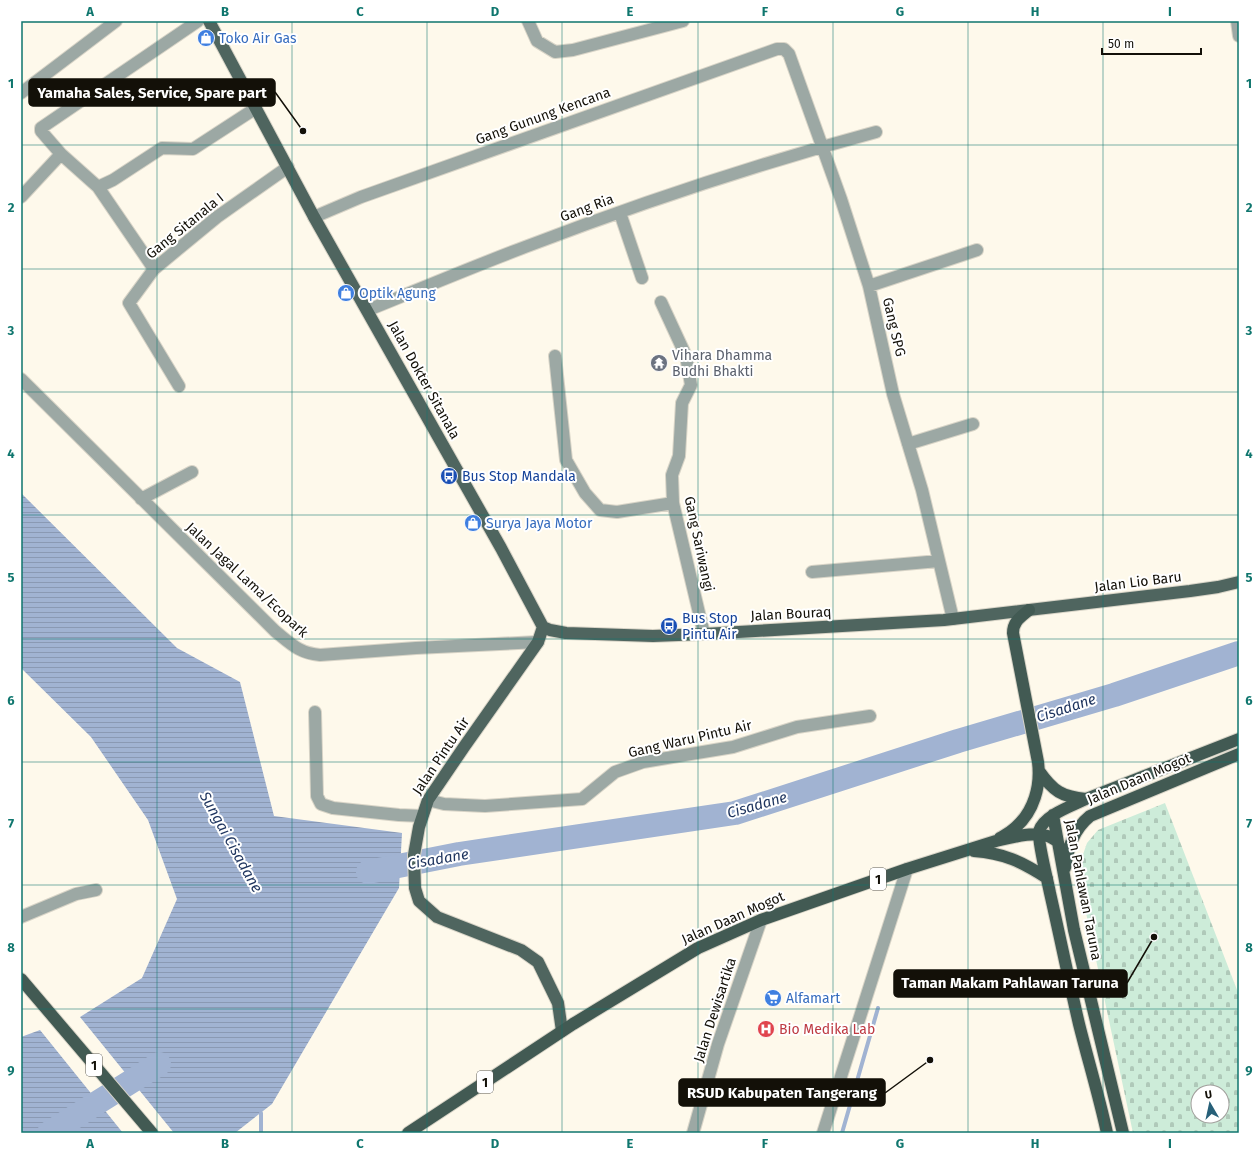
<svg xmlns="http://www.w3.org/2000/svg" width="1260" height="1154" font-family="'Fira Sans',sans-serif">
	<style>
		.cemetery { fill: url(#cemetery-stones); fill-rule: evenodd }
		.water { fill: url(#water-rules) }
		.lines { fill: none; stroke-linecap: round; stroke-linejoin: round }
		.stream { stroke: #a1b3d2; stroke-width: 4 }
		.river { stroke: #a1b3d2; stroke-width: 24 }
		.minor-casing { stroke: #d8d4c7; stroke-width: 14 }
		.tertiary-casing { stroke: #d8d4c7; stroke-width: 14 }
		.primary-casing { stroke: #d8d4c7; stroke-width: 14 }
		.trunk-casing { stroke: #d8d4c7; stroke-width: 14 }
		.minor { stroke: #9ca8a4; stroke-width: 12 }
		.tertiary { stroke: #9ca8a4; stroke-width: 12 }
		.primary { stroke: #4f655f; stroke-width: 12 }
		.trunk { stroke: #425a53; stroke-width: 12 }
		.grid { fill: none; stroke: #0f766e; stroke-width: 1; stroke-opacity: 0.55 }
		.labels { text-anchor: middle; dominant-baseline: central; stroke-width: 4; stroke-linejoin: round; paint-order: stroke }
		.shield { fill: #fff; stroke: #5a5852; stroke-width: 1 }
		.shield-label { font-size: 13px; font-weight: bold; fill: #131008 }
		.shop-label { font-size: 14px; fill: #366cbe; stroke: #fff; text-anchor: start }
		.street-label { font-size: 14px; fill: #131008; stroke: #fff }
		.worship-label { font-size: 14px; fill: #5b616d; stroke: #fff; text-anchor: start }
		.transit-label { font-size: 14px; fill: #164399; stroke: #fff; text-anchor: start }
		.health-label { font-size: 14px; fill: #be3a42; stroke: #fff; text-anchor: start }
		.water-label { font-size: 15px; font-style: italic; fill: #1d335d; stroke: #fff }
		.leader { fill: none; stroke: #131008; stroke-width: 1.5 }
		.callout-dot { fill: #131008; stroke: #fff; stroke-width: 1.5 }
		.callout { fill: #131008; stroke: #131008; stroke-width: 1.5 }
		.callout-label { font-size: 15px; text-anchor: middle; font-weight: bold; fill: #fff }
		.neatline { fill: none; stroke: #0f766e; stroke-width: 1.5 }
		.grid-label { font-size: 13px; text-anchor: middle; font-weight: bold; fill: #0f766e }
	</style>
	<defs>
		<pattern id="cemetery-stones" width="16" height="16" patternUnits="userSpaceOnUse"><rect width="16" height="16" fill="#cdecd9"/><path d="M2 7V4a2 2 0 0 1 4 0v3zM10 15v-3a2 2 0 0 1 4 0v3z" fill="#afc9b9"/></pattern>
		<pattern id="water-rules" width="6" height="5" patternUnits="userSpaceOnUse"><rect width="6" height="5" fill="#a1b3d2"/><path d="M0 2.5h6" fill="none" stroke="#8a99b3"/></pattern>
	</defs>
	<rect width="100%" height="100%" fill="#fef9eb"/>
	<path class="cemetery" d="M1165,803l74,192v138h-106l-54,-253v-14l8,-23 11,-13zM1198,1092h24v24h-24z"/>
	<path class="water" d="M21,493l156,155 63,34 34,134 128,17 -3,55 -127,216 -37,29h-61l-94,-116 62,-39 35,-79 -29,-79 -57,-83 -70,-69z
		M40,1030l83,103h-102v-96z"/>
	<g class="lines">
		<path class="stream" d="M261,1113v20
			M842,1133l36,-125"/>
		<path class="river" d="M368,872l91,-18 276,-41 223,-72 156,-46 125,-42
			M49,1133l110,-69"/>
		<g class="minor-casing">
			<path id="minor" d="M528,21l9,20 18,11 18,-2 110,-29
				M1237,21l2,15
				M21,93l95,-72
				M98,187l15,-7 49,-32 31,1 63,-41
				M21,197l40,-43
				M620,213l22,65
				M314,217l47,-20 416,-148h7l5,5 52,145 28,87 24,108 29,96 31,129
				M154,269l-56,-82 -37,-33 -20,-23v-3l157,-107
				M869,286l108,-36
				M661,302l25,54 5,29 -9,18 -3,53 -7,19 1,28 31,131
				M368,310c52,-21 104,-43 157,-63 115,-44 232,-83 351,-115
				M555,356l11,104 19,33 15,17 17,2 56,-9
				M21,379l254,252c16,13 24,22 45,24l96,-7 122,-6
				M179,386l-50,-83 25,-34 63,-52 71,-50
				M908,444l65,-20
				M141,499l51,-27
				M812,572l127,-11
				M315,712l2,84 4,8 12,4 66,7 23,1
				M428,800l16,4 41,2 97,-7 33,-27 28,-10 90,-15 64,-20 73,-11
				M21,917l55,-23 20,-4
				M823,1133l84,-264"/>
		</g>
		<g class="tertiary-casing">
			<path id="tertiary" d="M693,1133l25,-89 43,-124"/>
		</g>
		<g class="primary-casing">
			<path id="primary" d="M209,21l105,196 187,331 42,79
				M543,627l7,3 16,3 87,3 51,-2 240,-14 246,-29 28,-4 21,-5
				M543,627l-5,15 -74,105 -36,53 -9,27 -5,28 1,33 4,13 18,16 84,33 17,12 20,41 4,28"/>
		</g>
		<g class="trunk-casing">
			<path id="trunk" d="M1039,771c14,20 23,26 47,28
				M1053,815l21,115 49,203
				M1000,838c5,-3 11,-6 16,-11 18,-16 25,-41 22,-65l-25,-129c0,-12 8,-16 16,-23
				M974,851c30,2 48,11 73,27
				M1065,868c3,-21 9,-39 25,-52l149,-62
				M21,979l131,154
				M408,1133l165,-109 125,-76 63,-28 146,-51 89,-28c13,-3 34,-9 48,-6 5,1 10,4 14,7
				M1107,1133c-8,-37 -19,-73 -28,-109 -10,-43 -19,-87 -29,-131 -2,-11 -13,-54 -11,-62 5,-16 33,-25 47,-32l153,-60"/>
		</g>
		<use href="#minor" class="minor"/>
		<use href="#tertiary" class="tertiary"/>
		<use href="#primary" class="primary"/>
		<use href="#trunk" class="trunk"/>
	</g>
	<path class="grid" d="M157,21v1112M292,21v1112M427,21v1112M562,21v1112M698,21v1112M833,21v1112M968,21v1112M1103,21v1112M21,145h1218M21,269h1218M21,392h1218M21,515h1218M21,639h1218M21,762h1218M21,885h1218M21,1009h1218"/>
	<defs>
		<g id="shop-disc" transform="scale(0.9)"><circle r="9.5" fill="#3f7fe0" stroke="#fff"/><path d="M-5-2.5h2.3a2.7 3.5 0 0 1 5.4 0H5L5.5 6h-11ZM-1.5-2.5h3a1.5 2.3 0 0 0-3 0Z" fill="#fff"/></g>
		<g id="temple-disc" transform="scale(0.9)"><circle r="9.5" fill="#6b7280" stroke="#fff"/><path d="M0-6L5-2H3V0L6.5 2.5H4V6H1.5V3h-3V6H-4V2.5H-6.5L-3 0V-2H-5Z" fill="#fff"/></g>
		<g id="bus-disc" transform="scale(0.9)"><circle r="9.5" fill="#1a4fb4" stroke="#fff"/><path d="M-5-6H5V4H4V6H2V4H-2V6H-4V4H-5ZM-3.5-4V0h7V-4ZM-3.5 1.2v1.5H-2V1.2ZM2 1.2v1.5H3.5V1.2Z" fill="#fff"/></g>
		<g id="supermarket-disc" transform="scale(0.9)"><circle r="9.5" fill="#3f7fe0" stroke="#fff"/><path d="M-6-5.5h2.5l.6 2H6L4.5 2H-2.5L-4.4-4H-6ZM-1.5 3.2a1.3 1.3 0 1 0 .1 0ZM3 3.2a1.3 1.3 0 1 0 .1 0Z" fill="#fff"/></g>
		<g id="hospital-disc" transform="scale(0.9)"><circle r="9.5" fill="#e0444e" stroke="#fff"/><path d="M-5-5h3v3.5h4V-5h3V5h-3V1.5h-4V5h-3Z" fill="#fff"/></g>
	</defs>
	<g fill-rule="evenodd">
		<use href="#shop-disc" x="206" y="38"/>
		<use href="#shop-disc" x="346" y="293"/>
		<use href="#temple-disc" x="659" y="363"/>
		<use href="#bus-disc" x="449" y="476"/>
		<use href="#shop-disc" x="473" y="523"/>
		<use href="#bus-disc" x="669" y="626"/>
		<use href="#supermarket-disc" x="773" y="998"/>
		<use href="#hospital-disc" x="766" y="1029"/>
	</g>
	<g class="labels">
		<g class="shield">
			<rect x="870" y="868" width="16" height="22" rx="3"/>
			<rect x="86" y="1054" width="16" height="22" rx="3"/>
			<rect x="477" y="1071" width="16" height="22" rx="3"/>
		</g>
		<g class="shield-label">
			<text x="878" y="879">1</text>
			<text x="94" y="1065">1</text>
			<text x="485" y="1082">1</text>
		</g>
		<g class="shop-label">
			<text x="219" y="38">Toko Air Gas</text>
			<text x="359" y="293">Optik Agung</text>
			<text x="486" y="523">Surya Jaya Motor</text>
			<text x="786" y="998">Alfamart</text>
		</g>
		<g class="street-label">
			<text transform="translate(543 116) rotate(-20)">Gang Gunung Kencana</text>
			<text transform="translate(587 208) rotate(-20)">Gang Ria</text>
			<text transform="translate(185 226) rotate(-39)">Gang Sitanala I</text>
			<text transform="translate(894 327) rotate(77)">Gang SPG</text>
			<text transform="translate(424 380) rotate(61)">Jalan Dokter Sitanala</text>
			<text transform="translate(699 544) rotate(78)">Gang Sariwangi</text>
			<text transform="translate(247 580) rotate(43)">Jalan Jagal Lama/Ecopark</text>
			<text transform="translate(1138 582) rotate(-7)">Jalan Lio Baru</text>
			<text transform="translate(791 614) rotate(-3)">Jalan Bouraq</text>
			<text transform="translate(690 739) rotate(-13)">Gang Waru Pintu Air</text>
			<text transform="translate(441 756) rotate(-56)">Jalan Pintu Air</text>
			<text transform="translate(1139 779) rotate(-23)">Jalan Daan Mogot</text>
			<text transform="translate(1083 890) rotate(79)">Jalan Pahlawan Taruna</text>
			<text transform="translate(733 918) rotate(-24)">Jalan Daan Mogot</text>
			<text transform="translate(715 1010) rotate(-72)">Jalan Dewisartika</text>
		</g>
		<g class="worship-label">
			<text x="672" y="355">Vihara Dhamma<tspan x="672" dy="16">Budhi Bhakti</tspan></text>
		</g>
		<g class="transit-label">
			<text x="462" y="476">Bus Stop Mandala</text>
			<text x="682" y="618">Bus Stop<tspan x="682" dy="16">Pintu Air</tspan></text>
		</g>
		<g class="health-label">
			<text x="779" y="1029">Bio Medika Lab</text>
		</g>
		<g class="water-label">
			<text transform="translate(1066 708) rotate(-18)">Cisadane</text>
			<text transform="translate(757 805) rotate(-16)">Cisadane</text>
			<text transform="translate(231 842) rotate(61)">Sungai Cisadane</text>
			<text transform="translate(438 859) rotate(-10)">Cisadane</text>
		</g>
	</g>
	<path class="leader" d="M303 131L275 92M1154 937L1127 983M930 1060L885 1093"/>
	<g class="callout-dot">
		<circle cx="303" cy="131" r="4"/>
		<circle cx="1154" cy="937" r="4"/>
		<circle cx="930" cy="1060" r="4"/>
	</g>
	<g class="callout">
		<rect x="29" y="79" width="246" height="27" rx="4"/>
		<rect x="894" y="970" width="233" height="27" rx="4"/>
		<rect x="679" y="1079" width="206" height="27" rx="4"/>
	</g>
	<g class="callout-label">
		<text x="152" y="98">Yamaha Sales, Service, Spare part</text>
		<text x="1010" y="988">Taman Makam Pahlawan Taruna</text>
		<text x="782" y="1098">RSUD Kabupaten Tangerang</text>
	</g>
	<rect width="1260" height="1154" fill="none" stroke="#ffffff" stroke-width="44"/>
	<g transform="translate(1210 1104) rotate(351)"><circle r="19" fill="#ffffff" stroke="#a19f9c"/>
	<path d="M0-3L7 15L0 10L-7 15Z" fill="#276079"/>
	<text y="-6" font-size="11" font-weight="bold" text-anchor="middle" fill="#131008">U</text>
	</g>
	<path d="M1102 48v6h99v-6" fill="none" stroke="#131008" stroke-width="2"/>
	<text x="1108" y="48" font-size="12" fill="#131008" stroke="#ffffff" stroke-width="3" paint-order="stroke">50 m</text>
	<rect x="22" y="22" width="1216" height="1110" class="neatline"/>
	<g class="grid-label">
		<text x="90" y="16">A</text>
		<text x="225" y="16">B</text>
		<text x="360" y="16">C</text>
		<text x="495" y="16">D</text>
		<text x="630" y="16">E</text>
		<text x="765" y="16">F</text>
		<text x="900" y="16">G</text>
		<text x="1035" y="16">H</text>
		<text x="1170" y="16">I</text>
		<text x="11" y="88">1</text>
		<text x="1249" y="88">1</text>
		<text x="11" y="212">2</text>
		<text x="1249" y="212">2</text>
		<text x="11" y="335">3</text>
		<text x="1249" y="335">3</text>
		<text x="11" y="458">4</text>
		<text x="1249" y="458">4</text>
		<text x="11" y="582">5</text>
		<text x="1249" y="582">5</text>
		<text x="11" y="705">6</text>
		<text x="1249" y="705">6</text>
		<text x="11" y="828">7</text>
		<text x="1249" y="828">7</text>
		<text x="11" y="952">8</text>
		<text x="1249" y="952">8</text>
		<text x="11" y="1075">9</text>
		<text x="1249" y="1075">9</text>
		<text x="90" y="1148">A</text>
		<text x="225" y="1148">B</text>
		<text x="360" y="1148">C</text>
		<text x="495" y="1148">D</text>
		<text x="630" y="1148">E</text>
		<text x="765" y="1148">F</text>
		<text x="900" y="1148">G</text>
		<text x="1035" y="1148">H</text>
		<text x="1170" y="1148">I</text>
	</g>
</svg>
